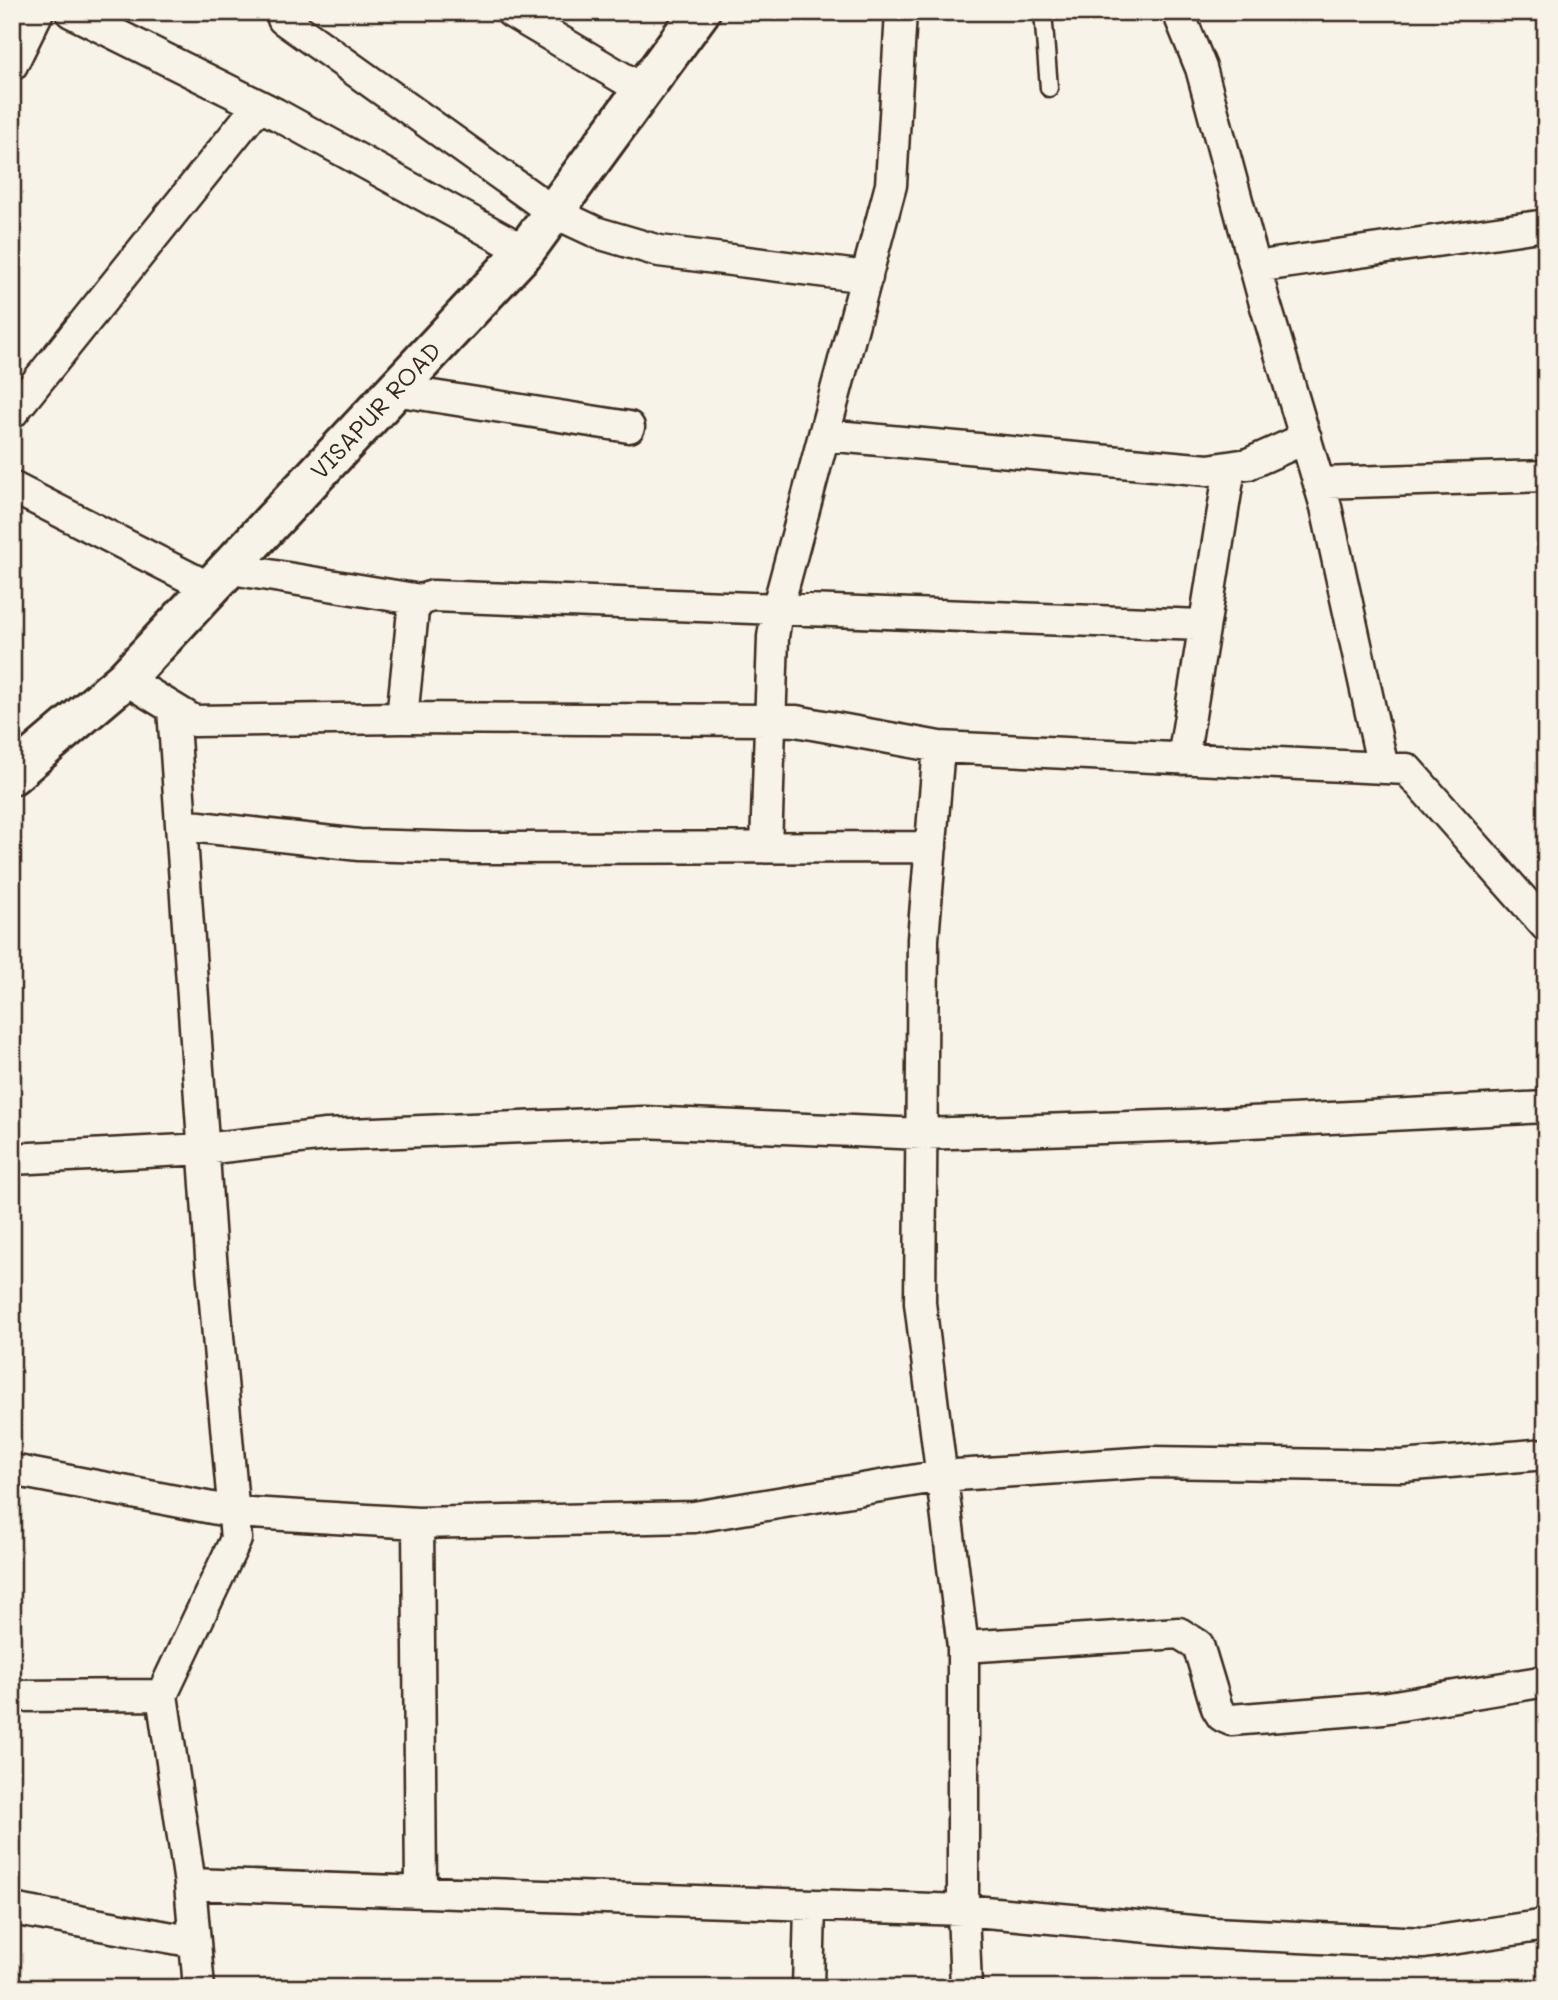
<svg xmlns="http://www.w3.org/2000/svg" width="1558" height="2000" font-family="Mali,sans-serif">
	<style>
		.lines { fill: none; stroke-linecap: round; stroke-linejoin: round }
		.lane-casing { stroke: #3b2a1e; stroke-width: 21 }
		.street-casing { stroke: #3b2a1e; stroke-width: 35 }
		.secondary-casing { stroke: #3b2a1e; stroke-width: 44 }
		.lane { stroke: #f7f3e8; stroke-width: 16 }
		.street { stroke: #f7f3e8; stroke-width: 30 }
		.secondary { stroke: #f7f3e8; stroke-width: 38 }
		.labels { text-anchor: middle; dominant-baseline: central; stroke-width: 7; stroke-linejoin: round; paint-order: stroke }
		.street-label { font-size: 24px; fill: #3b2a1e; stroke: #f7f3e8 }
	</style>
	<rect width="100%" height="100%" fill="#f7f3e8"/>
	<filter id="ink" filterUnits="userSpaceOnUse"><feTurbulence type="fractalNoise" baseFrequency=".0143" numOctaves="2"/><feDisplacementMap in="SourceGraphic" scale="14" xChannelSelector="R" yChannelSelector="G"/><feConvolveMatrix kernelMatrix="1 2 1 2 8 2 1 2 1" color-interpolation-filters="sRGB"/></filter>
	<g filter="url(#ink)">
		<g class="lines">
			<g class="lane-casing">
				<path id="lane" d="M1043,12l6,76"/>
			</g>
			<g class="street-casing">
				<path id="street" d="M71,12l205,102 249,137
					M511,12l132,78
					M1178,12l23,56 63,232 62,207 57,261
					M283,19l270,193 45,21 61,18 208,26
					M12,65l26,-53
					M1255,267l291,-42
					M394,390l235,37
					M12,413l246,-307
					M825,435l383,35 40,-6 58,-26
					M1319,483l227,-7
					M12,487l198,101
					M226,568l194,32
					M125,679l69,42 208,-3 369,2 25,1 143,26 -16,192 -3,364 43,344v263l3,78
					M173,709l38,548 25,282 -74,156 28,189 9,104
					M402,718l11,-107 7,-11 13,-4 769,29
					M939,747l468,22 139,157
					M1183,759l47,-292
					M182,825l177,20 112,3 460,-1
					M766,847l7,-210 4,-27 114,-425 10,-173
					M12,1159l192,-10 122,-14 317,-13 279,12 269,-9 355,-18
					M12,1470l221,42 185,11 276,-6 247,-41 209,-14 252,4 144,-12
					M418,1523l3,369
					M963,1647l216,-14 19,12 19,63 5,8 9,4 152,-12 163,-27
					M12,1696l150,-1
					M190,1884l773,26 251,23 210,10 122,-18
					M12,1909l183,33
					M808,1988l2,-83"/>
			</g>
			<g class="secondary-casing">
				<path id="secondary" d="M12,775l113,-96 400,-428 175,-239"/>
			</g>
			<use href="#lane" class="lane"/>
			<use href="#street" class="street"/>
			<use href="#secondary" class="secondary"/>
		</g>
	</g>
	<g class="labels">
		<g class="street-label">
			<text transform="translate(375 410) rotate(-47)">VISAPUR ROAD</text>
		</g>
	</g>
	<rect width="1558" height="2000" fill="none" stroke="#f7f3e8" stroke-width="42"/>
	<rect x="21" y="21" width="1516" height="1958" fill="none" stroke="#3b2a1e" stroke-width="2.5" filter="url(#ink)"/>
</svg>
